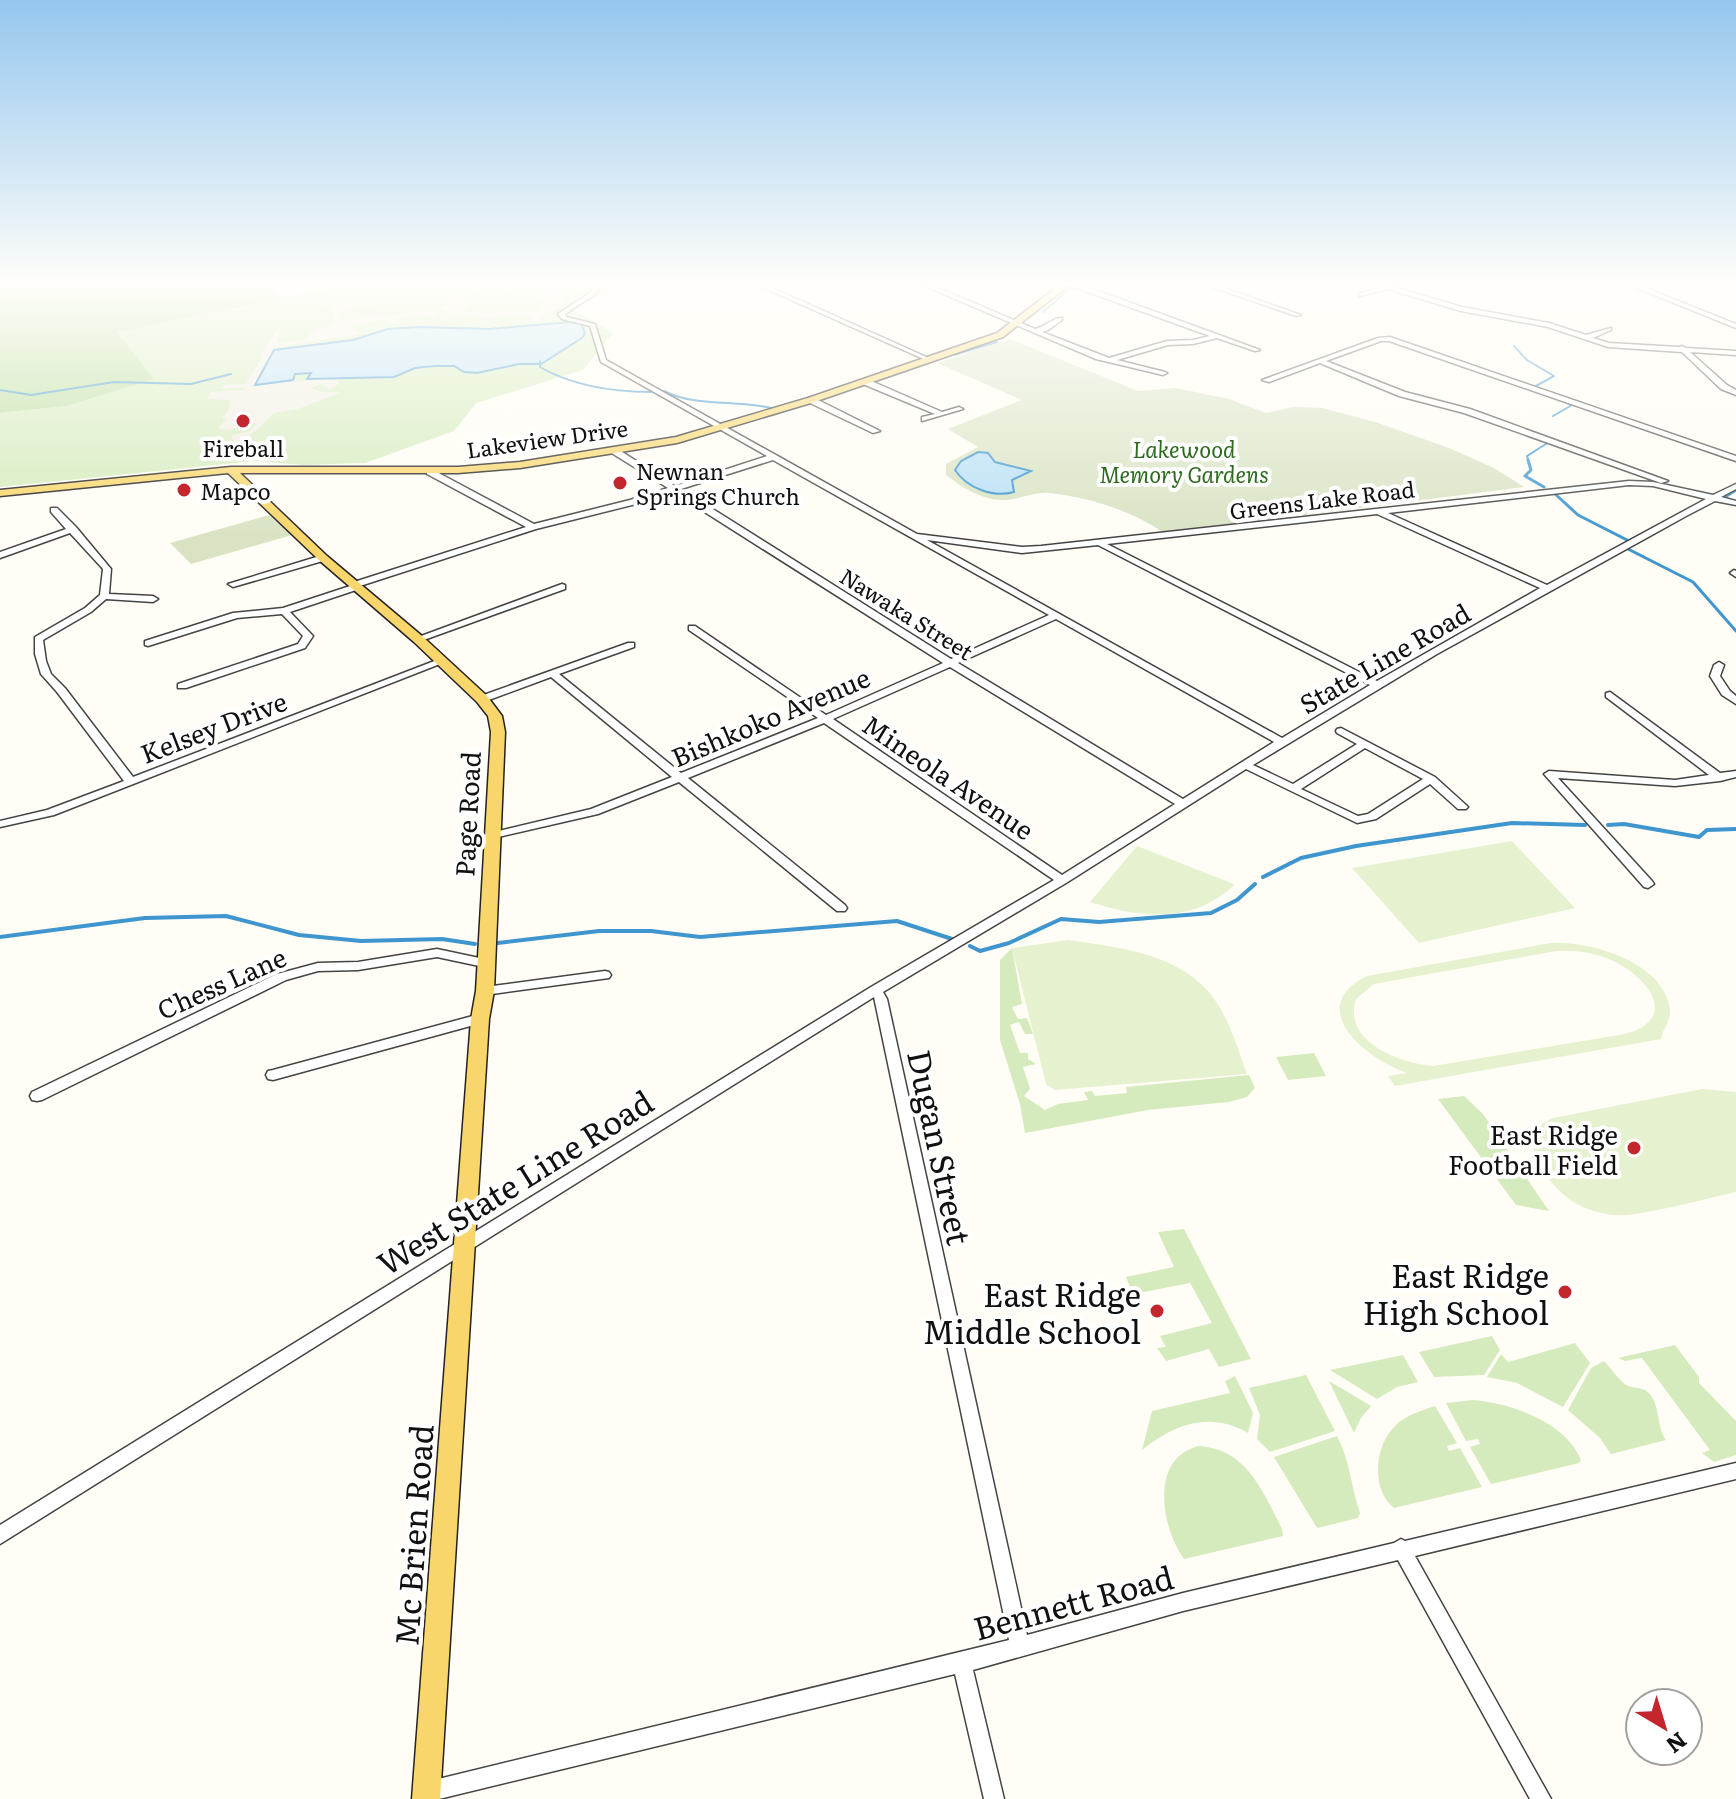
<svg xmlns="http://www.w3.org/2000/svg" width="1736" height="1799" font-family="Literata,serif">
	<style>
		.green { fill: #d5ebbd }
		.forest { fill: #b9dc9c }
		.cemetery { fill: #d9e3c4 }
		.pitch { fill: #e6f2cf; fill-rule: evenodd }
		.plaza { fill: #f1ede2 }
		.water { fill: #b9e0f7; stroke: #3f96cf; stroke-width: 2 }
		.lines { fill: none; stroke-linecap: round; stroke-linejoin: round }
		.stream-far2 { stroke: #3f96cf; stroke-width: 2 }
		.stream-far1 { stroke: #3f96cf; stroke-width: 3 }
		.stream { stroke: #3f96cf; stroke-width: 4 }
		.minor-casing { stroke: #444; stroke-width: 3 }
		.major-casing { stroke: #222; stroke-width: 3 }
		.minor { fill: #fff; fill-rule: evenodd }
		.major { fill: #f9d66b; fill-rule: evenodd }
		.poi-dot { fill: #c4262e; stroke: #fff; stroke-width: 3 }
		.labels { text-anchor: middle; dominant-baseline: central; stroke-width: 8; stroke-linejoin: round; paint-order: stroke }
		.far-street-label { font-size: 22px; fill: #111; stroke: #fff }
		.far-poi-label { font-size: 22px; fill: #111; stroke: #fff; text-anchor: start }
		.far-park-label { font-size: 22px; font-style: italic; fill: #2f6b1f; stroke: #fff }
		.street-label { font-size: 26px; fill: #111; stroke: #fff }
		.poi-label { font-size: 26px; fill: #111; stroke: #fff; text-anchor: end }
		.near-street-label { font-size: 32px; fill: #111; stroke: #fff }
		.near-poi-label { font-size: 32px; fill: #111; stroke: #fff; text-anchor: end }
	</style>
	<rect width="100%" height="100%" fill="#fffdf5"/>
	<path class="green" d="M348,284h274l-50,25 41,24 -30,37 -107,33 -22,28 -89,32 -61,2 -49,-4 -255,26v-74l67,-7 86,-27 -37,-47z
		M1012,948l10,56 -10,3 6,12 9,-1 6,16h-8l-6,-12 -9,3 10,28h8v6l8,5 -13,3 7,22 -6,7 21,14 13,-6 30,-4 -4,-8 8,-1 3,5 32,-3 -1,-6 123,-12 6,13 -8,9 -18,5 -81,8 -123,23 -5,-29 -20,-64v-80z
		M1314,1053l12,23 -38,4 -12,-23z
		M1464,1096l19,18 66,97 -33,-6 -78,-106z
		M1184,1229l67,130 -32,8 -10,-18 -43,12 -9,-13 9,-1 -6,-11 52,-13 -22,-40 -57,11 -7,-17 48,-10 -16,-35z
		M1492,1336l8,14 -16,25 -50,2 -15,-25z
		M1575,1343l15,20 -27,44 -46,-24 -30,-6 14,-23 7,8z
		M1675,1345l24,32v6l37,38v34l-22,7 -12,-9 8,-3 -68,-92 -17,3 -7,-3z
		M1403,1355l15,27 -21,5 -20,12 -47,-29z
		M1604,1361c7,7 14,18 22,24 7,4 16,1 23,8 12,14 7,33 17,47l-55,14 -11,-16 -32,-28 23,-42z
		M1306,1375l29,56 -65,21 -13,-13 3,-24 -11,-27z
		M1235,1376l18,37 -5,20c-38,-22 -74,-9 -106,17l10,-39 78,-18 -5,-12z
		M1329,1381l42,25 -10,12 -7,15z
		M1473,1400c37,3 93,22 108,60l-2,3 -88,21 -21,-37 10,-3 -2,-5 -12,2 -20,-38z
		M1435,1406l22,37 -10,3 2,5 11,-3 22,39 -88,21c-23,-18 -20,-62 1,-82 10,-11 26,-15 40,-20z
		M1337,1436c13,24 14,51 23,77l-2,5 -41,10 -43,-71z
		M1199,1446c48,3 64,46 83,83l1,7 -99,23c-23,-32 -35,-101 15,-113z"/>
	<path class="forest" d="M0,284h265l18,14 -166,34 37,47 -87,27 -67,7z"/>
	<path class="cemetery" d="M1010,339l128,52 38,-3 53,11 37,14 27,-6 30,1 55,15 71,25 45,20 30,19 -360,46c-31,-22 -76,-36 -115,-40 -12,-1 -25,4 -36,6 -25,5 -49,-10 -67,-24v-11l32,-17 -30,-18 74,-29 -85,-37z
		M269,515l23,20 -101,29 -21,-21z"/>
	<path class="pitch" d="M1512,841l63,67 -156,35 -67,-75z
		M1137,846l97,38 -1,2c-40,38 -94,32 -143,16z
		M1068,940c47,7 104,12 139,50 20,21 30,57 40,84l-192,16 -9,-6 -34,-136z
		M1551,943c39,-2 114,19 119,67 1,12 -8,19 -9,29l-266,47 -7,-10 19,-3c-41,-14 -104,-65 -40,-97zM1556,951c20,-1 38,1 57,10 34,15 68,58 12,73l-192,32c-33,-3 -91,-24 -77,-67l18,-15z
		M1702,1089l34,3v100c-29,6 -95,25 -121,23 -16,-1 -34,-7 -46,-16 -25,-19 -58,-65 -16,-81z"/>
	<path class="plaza" d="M481,284h7l-25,13 9,8 -8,4 2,3h68l12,-10 -2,-2 5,-1 -13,-2 2,-7 -3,-6 23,1 8,15 -14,12h-6l-8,9h-6l1,-4 -16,-3 -33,5 -32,-7 -2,5 -2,-5 -11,-5 11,-2 4,-6 -10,-3 19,-2 -5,-3 9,2z
		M372,301l5,3 -29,6 -9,7 13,4 26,-7 5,3 51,-9 5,8 -38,1 -5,2 4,1 -3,4 -15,-4 -32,5 9,9 -81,13 -23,37 74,-5 9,1 1,4 -10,5 -8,-5 -9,4 9,4h20l-43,17 -24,4 -18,18 -22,12 -3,-8 17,-3 11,-9 -33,7 -8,-2 8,-8 -4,-2 6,-7 2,-11 -23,-1 3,-7 35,-2 -2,-3 -21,2 2,-4 22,-1 16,-27 -3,-1 17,-24h4l-4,11 29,-3 9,-10 22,-7 -4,-7 2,-1 -2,-8 -15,1 26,-5 14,4z"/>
	<path class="water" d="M571,322l10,2 4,9 -3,5 -41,26h-22l-42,9 -13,-1 -10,-6h-19l-20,2 -21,9 -87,2 4,-6 -16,1 -2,6 -38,5 19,-35 79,-10 35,-11 31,-2 70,2z
		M978,452l10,1 7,9 36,9 -19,9 2,12c-21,6 -47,-4 -59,-22l6,-9z"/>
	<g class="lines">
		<path class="stream-far2" d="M1051,305l21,-18
			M1043,312l6,-5
			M1514,346l13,14 27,16 -20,11 4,1
			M954,355l43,-13
			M540,361v6c33,19 74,25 112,25
			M874,382l69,-24
			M0,390l31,5 83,-13 77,2 40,-10
			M848,390l17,-5
			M664,391c33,17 76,8 111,18
			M784,411l26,-8
			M1553,416l19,-11
			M1529,462l-2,-6 22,-14"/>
		<path class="stream-far1" d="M1528,460l3,10 -6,6 19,11
			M1554,493l24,22 49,25
			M1725,497l11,-7
			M1628,549l65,33 43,49"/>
		<path class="stream" d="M1608,825l16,-1 75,13 8,-7 29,-1
			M1263,877l38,-19 55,-12 156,-23 73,2
			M0,937l145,-19 81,-2 73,19 62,6 81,-2 33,5
			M498,943l101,-12h52l49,6 197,-16 55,18
			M970,946l10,5 29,-8 52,-24 38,3 112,-9 26,-13 18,-16"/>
		<g class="minor-casing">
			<path id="minor" d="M585,284h7l6,5 -4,6 -29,19 1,3 29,7 11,36 311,174 105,13 19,-1 588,-65 24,1 60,13 23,-11v5l-15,8 15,4v4l-21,-4 -27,14 -251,139 -184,111 40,19 64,-40 -20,-11 -1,-2 1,-2 4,-1 94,49 31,28 2,2 -2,2h-8l-28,-25 -54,35 -19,4 -111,-54 -180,114 -183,109 4,7 140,636 156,-42 211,-50 7,-4 4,2 331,-78v16l-321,77 136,243h-21l-132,-239 -215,51 -210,59 31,129h-20l-29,-125 -516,125h-20l-3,-7 3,-7 7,-3 583,-142 -135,-643 -874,547v-19l871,-538 183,-107 -230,-157 -136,55 157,127 2,3 -2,3h-8l-158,-129 -81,32 -104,24 -4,-1 -2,-2 2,-2 101,-24 81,-32 -121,-100 -65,24h-8v-4l150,-54h6v4l-75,27 122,99 137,-55 -129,-88v-4h6l131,89 117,-52 -270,-171 -37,12 -100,25 -176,57 -1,3 -69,23 23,24 -8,12 -119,40h-8v-4l120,-40 5,-8 -21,-22 -45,4 -89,28 -3,-1v-4l88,-28 50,-5 67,-22 1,-3 175,-56 -99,-53v-4h6l101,54 96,-24 38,-12 -58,-36v-4h6l59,38 92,-30 -166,-94 -11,-36 -28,-7 -4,-5 32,-21 2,-4zM773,460l276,155 -98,44 -270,-170zM1629,485l24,1 53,13 -159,86 -159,-72zM1377,514l163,74 -163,93 -270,-137zM927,540l95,13 76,-8 272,140 -88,53zM1056,619l218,123 -91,57 -225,-136zM950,667l225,137 -113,71 -229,-156zM1365,748l58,31 -55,35 -10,2 -57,-27z
				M755,284h9l169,76 -5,1z
				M920,284h9l106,45c10,-2 19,-12 27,-11v2l-14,10 -6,2 67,26 58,-17 26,-1 17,-4 -136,-49 -11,-1 -1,-2h17l181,66 -5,1 -38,-13 -24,6 -25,1 -51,15 48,12 2,1 -4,2 -67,-16z
				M1203,284h10l88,31 -5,1z
				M1374,284h10l78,23 87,16 37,12 25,-7v2l-18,8 16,5 70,4 3,-1 4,2 50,3v4l-46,-3 37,33 9,5v5l-15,-6 -39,-37 -74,-5 -60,-20 -87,-16 -74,-22 -28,7v-2l21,-7z
				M1627,284h9l100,40v4z
				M1390,337l346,119v5l-347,-120h-8l-55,20 79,31 65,17 198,72 -7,2 -197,-70 -65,-17 -79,-33 -51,19 -7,-2 116,-42z
				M863,380h6l73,32 17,-5 4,2 -41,12v-4l13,-3 -72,-30z
				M808,398h6l66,33 -7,2 -65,-31z
				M51,508h6l19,19 35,42 -2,25 44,2 5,3 -5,3 -47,-3 -15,13 -48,28 3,21 5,13 14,14 68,89 304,-117h6l2,2 -391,153 -54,12v-6l47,-11 77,-29 -67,-89 -16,-18 -6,-20v-17l50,-29 15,-13 3,-26 -33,-36 -70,25v-6l66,-23 -15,-17z
				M323,555l3,1v4l-93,27 -5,-3z
				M1734,570l2,1v6l-6,-4z
				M562,584l3,1v4l-144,52 -3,1 -5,-3z
				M1719,662l5,3 -4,11 10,15 6,5v8l-14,-9 -12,-19 4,-11z
				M1610,692l110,81 16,-2v6l-16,4 -45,5 -117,-8 94,103 2,3 -6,4 -4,-1 -100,-113 5,-3 126,9 34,-5 -103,-78v-4z
				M437,949l47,10 6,4 -6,4 -47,-10 -79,13 -40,1 -32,9 -244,120 -5,1 -5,-1 -2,-4 2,-4 245,-118 41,-11 40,-1z
				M605,971l4,1 2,3 -2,3 -124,17 -5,-1 -1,-3 1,-3 5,-1z
				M480,1014l5,2 2,3 -2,3 -212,58 -5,-1 -2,-4 2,-4 5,-1z"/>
		</g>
		<g class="major-casing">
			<path id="major" d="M1061,284h10l-68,53 -189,65 -137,41 -157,25 -62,5h-218l87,83 95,80 65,60 15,20 3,16 -11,259 -5,28 -49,780h-28l59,-780 5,-28 15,-259 -3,-16 -11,-14 -63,-60 -95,-82 -91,-87 -228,23v-6l231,-23h227l62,-5 156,-25 132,-39 189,-65z"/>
		</g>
		<use href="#minor" class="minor"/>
		<use href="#major" class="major"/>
	</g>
	<linearGradient id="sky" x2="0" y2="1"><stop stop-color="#95c6ee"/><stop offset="0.53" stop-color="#fffefa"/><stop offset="1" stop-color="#fffefa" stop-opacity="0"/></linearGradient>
	<rect width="1736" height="536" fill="url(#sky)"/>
	<g class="poi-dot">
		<circle cx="243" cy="421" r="8"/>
		<circle cx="620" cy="483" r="8"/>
		<circle cx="184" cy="490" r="8"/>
		<circle cx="1634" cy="1148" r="8"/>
		<circle cx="1565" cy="1292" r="8"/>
		<circle cx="1157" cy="1311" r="8"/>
	</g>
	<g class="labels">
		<g class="far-street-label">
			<text transform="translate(547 438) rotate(-8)">Lakeview Drive</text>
			<text transform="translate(1322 499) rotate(-7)">Greens Lake Road</text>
			<text transform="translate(907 613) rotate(32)">Nawaka Street</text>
		</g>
		<g class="far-poi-label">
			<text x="243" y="447" text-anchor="middle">Fireball</text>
			<text x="636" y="470">Newnan<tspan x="636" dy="25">Springs Church</tspan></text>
			<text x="200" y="490">Mapco</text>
		</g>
		<g class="far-park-label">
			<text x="1184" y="448">Lakewood<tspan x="1184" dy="25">Memory Gardens</tspan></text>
		</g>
		<g class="street-label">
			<text transform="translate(1384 657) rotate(-30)">State Line Road</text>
			<text transform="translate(770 716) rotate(-23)">Bishkoko Avenue</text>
			<text transform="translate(213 726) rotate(-21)">Kelsey Drive</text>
			<text transform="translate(949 776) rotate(34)">Mineola Avenue</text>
			<text transform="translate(466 814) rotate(-87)">Page Road</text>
			<text transform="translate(221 982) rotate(-24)">Chess Lane</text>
		</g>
		<g class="poi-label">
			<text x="1618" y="1133">East Ridge<tspan x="1618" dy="30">Football Field</tspan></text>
		</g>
		<g class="near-street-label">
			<text transform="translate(941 1147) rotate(78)">Dugan Street</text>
			<text transform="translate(514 1181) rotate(-32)">West State Line Road</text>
			<text transform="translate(412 1535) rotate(-86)">Mc Brien Road</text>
			<text transform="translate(1073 1601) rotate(-15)">Bennett Road</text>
		</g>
		<g class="near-poi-label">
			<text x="1549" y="1274">East Ridge<tspan x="1549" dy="37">High School</tspan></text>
			<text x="1141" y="1293">East Ridge<tspan x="1141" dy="37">Middle School</tspan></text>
		</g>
	</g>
	<g transform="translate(1664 1727) rotate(142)"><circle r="38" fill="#ffffff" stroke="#a0a0a0" stroke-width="2"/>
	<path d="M0-6L14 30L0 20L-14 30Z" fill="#c4262e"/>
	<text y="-12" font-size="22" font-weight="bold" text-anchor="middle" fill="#111111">N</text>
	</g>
</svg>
